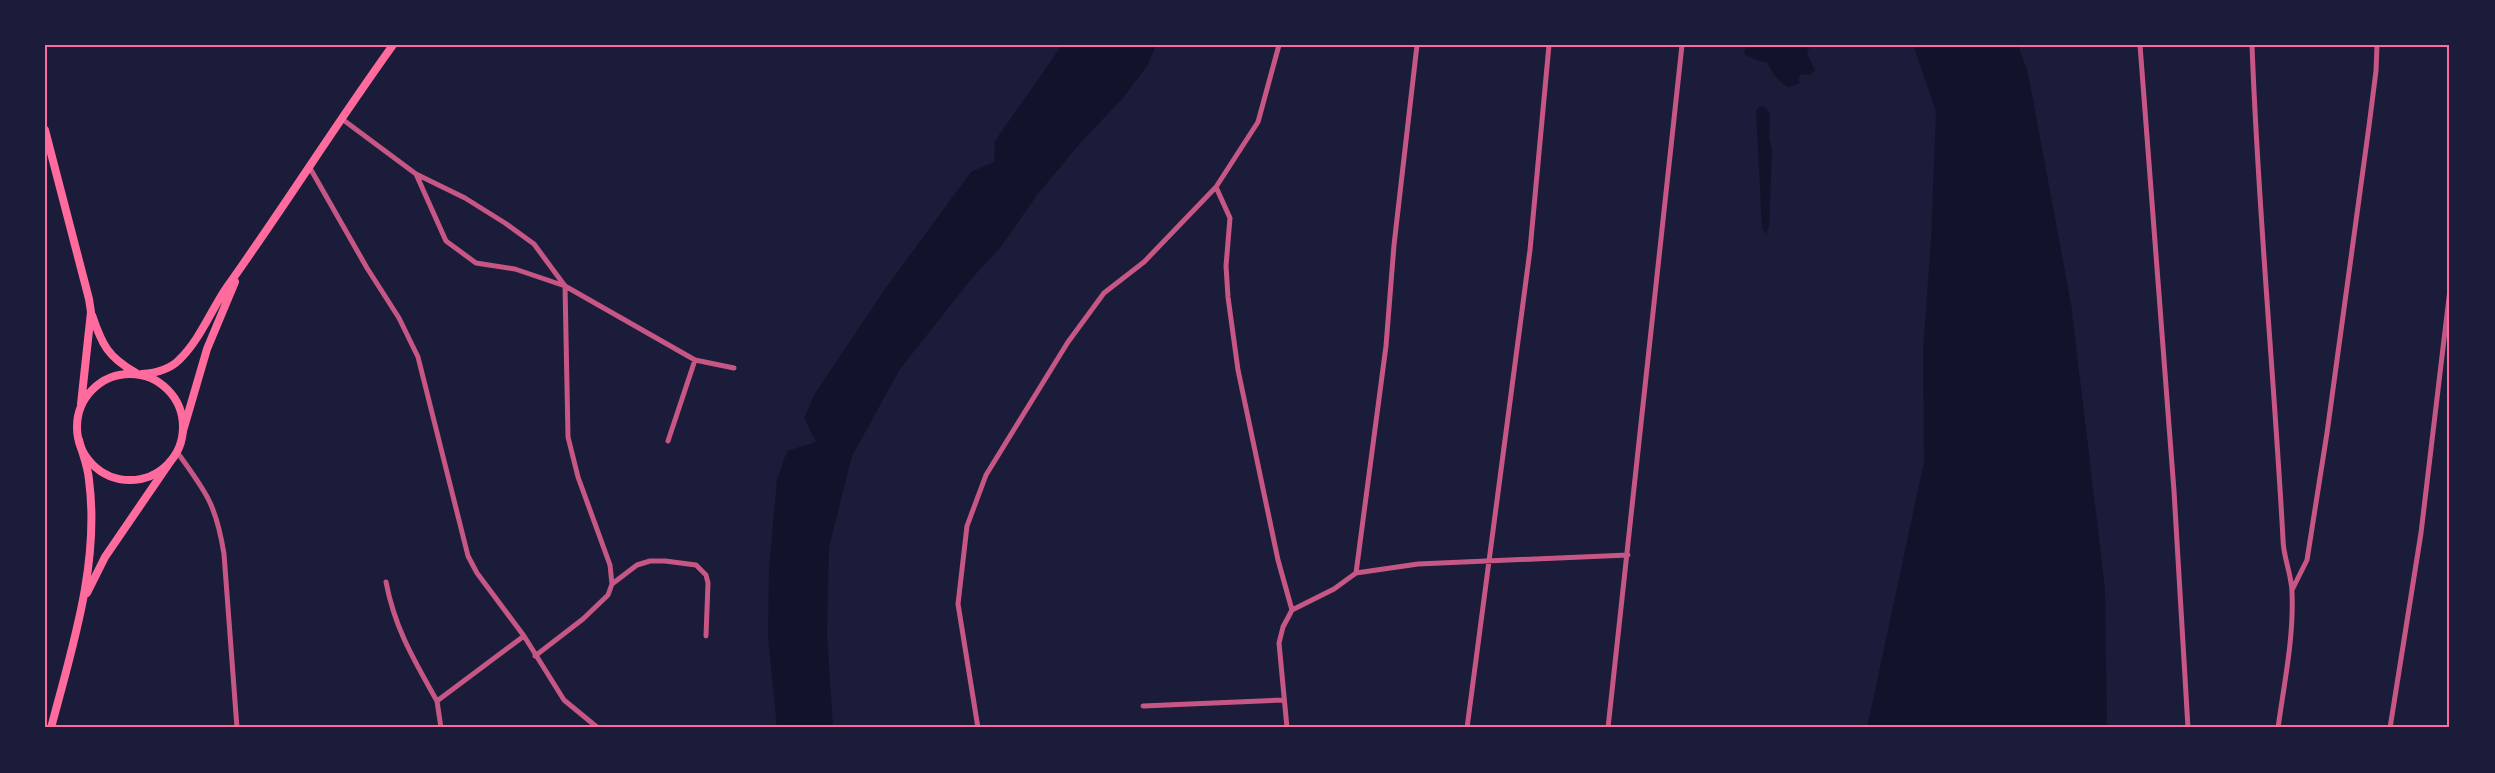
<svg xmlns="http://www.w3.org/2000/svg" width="2495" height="773" font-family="Mulish,sans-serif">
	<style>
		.water { fill: #12122b }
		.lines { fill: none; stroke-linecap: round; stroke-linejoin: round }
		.minor { stroke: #c65784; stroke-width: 5 }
		.secondary { stroke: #ff6b9d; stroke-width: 8 }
		.primary { stroke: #ff6b9d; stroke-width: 8 }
		.neatline { fill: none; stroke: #ff6b9d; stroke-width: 2 }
	</style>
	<rect width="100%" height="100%" fill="#1b1b3a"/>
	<path class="water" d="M1062,45h94l-9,21 -24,32 -41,43 -45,54 -37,53 -28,30 -72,91 -48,87 -23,91 -2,87 6,94h-56l-9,-92 1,-67 8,-89 10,-29 29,-9 -12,-24 10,-23 71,-106 86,-117 23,-10 1,-21z
		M1746,45h64l-3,9 8,16 -5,5 -9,-1 -3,5 2,4 -11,4c-11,-5 -17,-14 -22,-25l-8,-1 -15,-7z
		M1913,45h105l10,28 43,231 34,285 2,139h-240l57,-266 -1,-112 8,-109 5,-130z
		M1761,106l5,2 4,6 -1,23 3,14 -3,76 -3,7 -4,-6 -6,-118z"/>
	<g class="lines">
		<path class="minor" d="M1417,45l-23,200 -8,101 -30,227 62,-9 210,-9
			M2140,45l34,446 14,237
			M2252,45c6,165 22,329 31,494 0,18 9,36 9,54 2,44 -8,91 -14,135
			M342,119l74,55 30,67 30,22 39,6 50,17 130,74 39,8
			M310,168l57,100 32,50 19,39 50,199 9,17 47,63 40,64 34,28
			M416,174l49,24 40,25 29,21 31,42 3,151 10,40 32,88 2,19 -4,11 -25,24 -48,37
			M1216,187l14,31 -4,48 2,31 10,73 40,190 14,50
			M668,441l27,-81
			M177,452c29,40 39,52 47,102l13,174
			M386,582c9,47 28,78 51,119
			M612,584l25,-19 13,-4h15l31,4 10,10 2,8 -2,53
			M2292,590l15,-30 20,-127 42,-307 7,-55 1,-26
			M1143,706l140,-6
			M441,728l-4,-27 87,-65
			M978,728l-20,-124 9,-78 19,-51 82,-133 36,-49 40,-31 72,-75 42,-65 21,-77
			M1287,728l-8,-85 4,-16 9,-17 42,-21 22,-16
			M1467,728l63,-478 19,-205
			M1608,728l74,-683
			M2390,728l31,-195 29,-244"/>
		<path class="secondary" d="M142,374c14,-1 27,-4 37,-14 21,-20 32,-50 48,-73 57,-80 109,-163 166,-242
			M183,431l24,-82 28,-67
			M87,593l18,-36 65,-95
			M51,728c21,-80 49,-165 38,-248 -1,-14 -7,-27 -10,-40"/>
		<path class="primary" d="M45,130l44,169 2,13 -10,92
			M92,315c10,30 16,42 44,58
			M77 427a53 53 0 1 1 106 0a53 53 0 1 1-106 0Z"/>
	</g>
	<rect width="2495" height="773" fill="none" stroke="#1b1b3a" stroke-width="93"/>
	<rect x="46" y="46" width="2402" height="680" class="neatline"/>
</svg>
